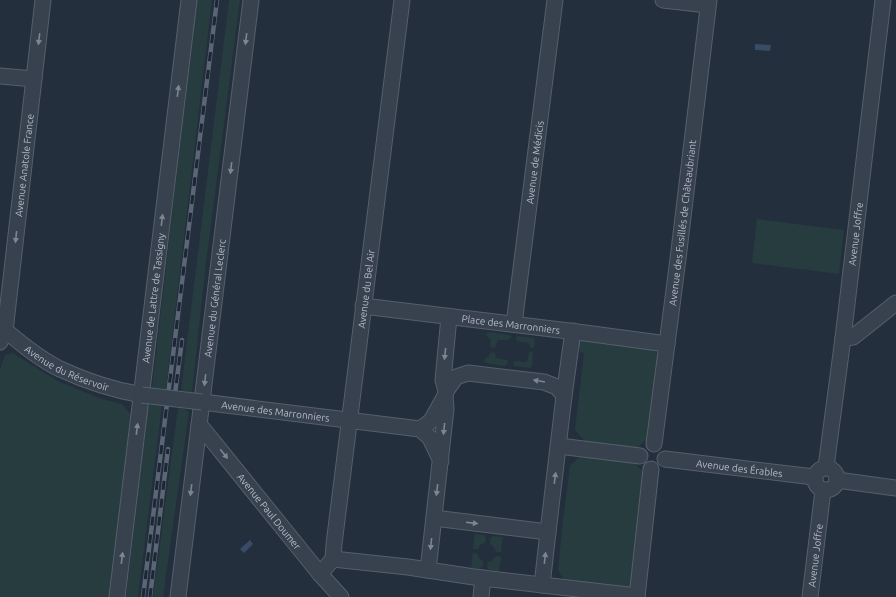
<svg xmlns="http://www.w3.org/2000/svg" width="896" height="597" font-family="Ubuntu,sans-serif">
	<style>
		.green { fill: #263c3f }
		.water { fill: #394c67 }
		.lines { fill: none; stroke-linecap: round; stroke-linejoin: round }
		.minor-casing { stroke: #565f6c; stroke-width: 17 }
		.minor { stroke: #38414e; stroke-width: 15 }
		.rail-casing { stroke: #5a6575; stroke-width: 4.5 }
		.rail { stroke: #1d2633; stroke-width: 3; stroke-dasharray: 9; stroke-linecap: butt }
		.minor-bridge-casing { stroke: #565f6c; stroke-width: 17; stroke-linecap: butt }
		.minor-bridge { stroke: #38414e; stroke-width: 15 }
		.oneway { fill: #7c8592 }
		.labels { text-anchor: middle; dominant-baseline: central; stroke-width: 3; stroke-linejoin: round; paint-order: stroke }
		.street-label { font-size: 10px; fill: #b4bcc9; stroke: #1d2633 }
	</style>
	<rect width="100%" height="100%" fill="#242f3e"/>
	<path class="green" d="M197,0h15l-46,389 -14,-1z
		M229,0h11l-34,263 -14,129 -11,-1z
		M757,219l87,11 -5,44 -87,-11z
		M490,332l19,3 2,1v2l-3,2h-10l-1,2 -2,6h-2l-3,-2 1,-7 -5,-3 1,-3z
		M517,336l17,2 1,2 -1,7 -3,1 -1,-3 -2,-2 -11,-2 -1,-3z
		M580,338l70,8 4,4 5,8 -11,82 -5,2 -6,7 -51,-6 -11,-13 9,-77 -4,-1v-3l-4,-1 1,-4z
		M531,351l2,3 -1,12 -2,2 -16,-2 -1,-3 2,-2 9,1 3,-1 2,-9z
		M491,352l4,1 1,5 11,2 1,2 -1,2 -3,2 -18,-3 -2,-2 1,-3 4,-1v-2z
		M13,353l28,18 19,11 42,17 20,5 9,11 -21,182h-110v-228l5,-14z
		M152,404l10,1 -24,192h-12l22,-191z
		M178,408l6,1 5,3 -26,185h-10z
		M584,455l50,6 4,6 5,4 2,3 -14,113 -4,1 -61,-6 -8,-12 5,-50 7,-54 7,-7z
		M475,534l9,1 2,3 -1,5 -5,2 -2,4h-5z
		M493,536l10,1 -2,15h-5l-2,-5 -4,-3 1,-6z
		M473,553h4l2,5 4,3v6h-2l-1,2 -9,-1z
		M496,556l5,1 -2,14 -10,-1 -2,-3 1,-5 4,-1z"/>
	<path class="water" d="M755,44l16,1 -1,6 -15,-1z
		M250,540l3,4 -9,9 -4,-4z"/>
	<g class="lines">
		<g class="minor-casing">
			<g id="minor">
				<path d="M663,0l45,5"/>
				<path d="M0,76l34,3"/>
				<path id="s1" d="M363,306l222,27 82,11"/>
				<path id="s2" d="M514,324l41,-324"/>
				<path id="s3" d="M0,326c19,16 38,32 60,43 26,12 53,21 82,26"/>
				<path d="M843,338l10,-1 43,-34"/>
				<path id="s4" d="M0,342l5,-11 38,-331"/>
				<path d="M564,396l9,-65"/>
				<path id="s5" d="M202,402l218,27 10,9 11,23"/>
				<path id="s6" d="M199,424l121,150 21,23"/>
				<path d="M420,429l11,-8 14,-25"/>
				<path id="s7" d="M654,444l24,-185 31,-259"/>
				<path d="M559,446l81,10"/>
				<path id="s8" d="M665,459l149,18"/>
				<path id="s9" d="M826,467l17,-129 40,-338"/>
				<circle cx="826" cy="479" r="11"/>
				<path d="M837,480l59,8"/>
				<path d="M434,518l114,14 16,-136 -7,-9 -13,-5 -76,-9 -12,4 -10,14"/>
				<path d="M333,559l75,8 66,10 163,19"/>
				<path d="M428,570l18,-161 -1,-13 1,-5 -3,-11 6,-63"/>
				<path id="s10" d="M320,574l13,-15 1,-15 68,-544"/>
				<path d="M542,585l6,-53"/>
				<path id="s11" d="M117,597l72,-597"/>
				<path id="s12" d="M178,597l73,-597"/>
				<path d="M481,597l2,-19"/>
				<path d="M637,597l14,-128"/>
				<path id="s13" d="M810,597l13,-107"/>
			</g>
		</g>
		<use href="#minor" class="minor"/>
		<g class="rail-casing">
			<path id="rail" d="M174,401l8,-61
				M143,597l74,-597
				M150,597l18,-148"/>
		</g>
		<use href="#rail" class="rail"/>
		<g class="minor-bridge-casing">
			<path id="minor-bridge" d="M142,395l60,7"/>
		</g>
		<use href="#minor-bridge" class="minor-bridge"/>
	</g>
	<defs><path id="oneway-solid" d="M-6-.8H1V-3.2L6.5 0L1 3.2V.8H-6Z"/></defs>
	<g class="oneway">
		<use href="#oneway-solid" transform="translate(39 39) rotate(97)"/>
		<use href="#oneway-solid" transform="translate(246 39) rotate(97)"/>
		<use href="#oneway-solid" transform="translate(178 91) rotate(-83)"/>
		<use href="#oneway-solid" transform="translate(231 168) rotate(97)"/>
		<use href="#oneway-solid" transform="translate(162 220) rotate(-83)"/>
		<use href="#oneway-solid" transform="translate(16 237) rotate(96)"/>
		<use href="#oneway-solid" transform="translate(445 354) rotate(96)"/>
		<use href="#oneway-solid" transform="translate(205 380) rotate(97)"/>
		<use href="#oneway-solid" transform="translate(539 381) rotate(-170)"/>
		<use href="#oneway-solid" transform="translate(137 429) rotate(-83)"/>
		<use href="#oneway-solid" transform="translate(444 429) rotate(96)"/>
		<use href="#oneway-solid" transform="translate(224 454) rotate(51)"/>
		<use href="#oneway-solid" transform="translate(555 478) rotate(-83)"/>
		<use href="#oneway-solid" transform="translate(191 490) rotate(97)"/>
		<use href="#oneway-solid" transform="translate(437 490) rotate(97)"/>
		<use href="#oneway-solid" transform="translate(472 523) rotate(7)"/>
		<use href="#oneway-solid" transform="translate(431 544) rotate(96)"/>
		<use href="#oneway-solid" transform="translate(122 558) rotate(-83)"/>
		<use href="#oneway-solid" transform="translate(545 558) rotate(-83)"/>
	</g>
	<g class="labels">
		<g class="street-label">
			<text stroke="none"><textPath href="#s2" startOffset="163">Avenue de Médicis</textPath></text>
			<text stroke="none"><textPath href="#s4" startOffset="179">Avenue Anatole France</textPath></text>
			<text stroke="none"><textPath href="#s7" startOffset="223">Avenue des Fusillés de Châteaubriant</textPath></text>
			<text stroke="none"><textPath href="#s9" startOffset="235">Avenue Joffre</textPath></text>
			<text stroke="none"><textPath href="#s10" startOffset="292">Avenue du Bel Air</textPath></text>
			<text stroke="none"><textPath href="#s11" startOffset="301">Avenue de Lattre de Tassigny</textPath></text>
			<text stroke="none"><textPath href="#s12" startOffset="301">Avenue du Général Leclerc</textPath></text>
			<text stroke="none"><textPath href="#s1" startOffset="149">Place des Marronniers</textPath></text>
			<text stroke="none"><textPath href="#s3" startOffset="80">Avenue du Réservoir</textPath></text>
			<text stroke="none"><textPath href="#s5" startOffset="74">Avenue des Marronniers</textPath></text>
			<text stroke="none"><textPath href="#s8" startOffset="75">Avenue des Érables</textPath></text>
			<text stroke="none"><textPath href="#s6" startOffset="112">Avenue Paul Doumer</textPath></text>
			<text stroke="none"><textPath href="#s13" startOffset="42">Avenue Joffre</textPath></text>
		</g>
	</g>
</svg>
